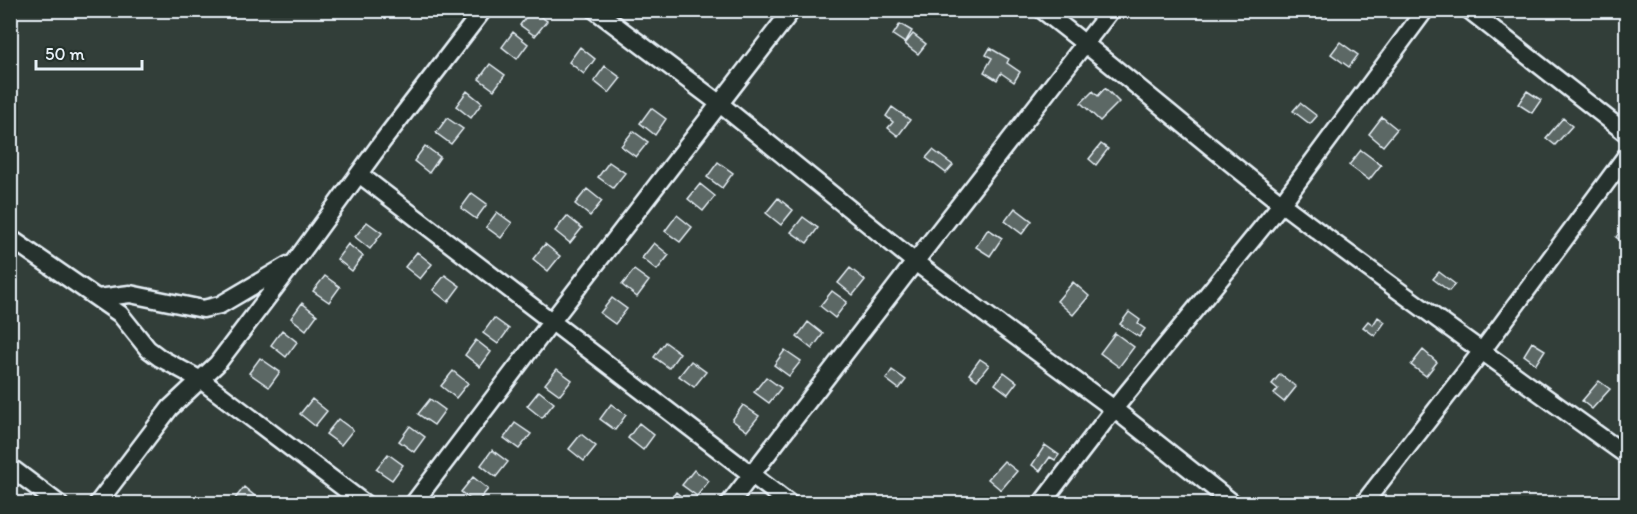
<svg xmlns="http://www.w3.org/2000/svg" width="1637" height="514" font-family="Itim,sans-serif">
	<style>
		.building { fill: #5c6865; stroke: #e8f1f8; stroke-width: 1.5 }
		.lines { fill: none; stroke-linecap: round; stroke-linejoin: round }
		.street-casing { stroke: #e8f1f8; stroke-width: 21 }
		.street { stroke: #26332d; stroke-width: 16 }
	</style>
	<rect width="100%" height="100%" fill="#323e39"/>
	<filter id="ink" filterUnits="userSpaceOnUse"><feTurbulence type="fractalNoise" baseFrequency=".0167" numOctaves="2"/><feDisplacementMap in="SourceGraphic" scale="12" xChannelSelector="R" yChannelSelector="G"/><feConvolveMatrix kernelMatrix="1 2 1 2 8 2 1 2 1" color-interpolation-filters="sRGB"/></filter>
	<g filter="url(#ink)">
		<path class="building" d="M531,10l16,11 -12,15 -15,-11z
			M900,24l12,7 -7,12 -12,-8z
			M513,32l15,12 -11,15 -15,-12z
			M913,34l13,10 -8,10 -13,-10z
			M1340,42l18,13 -9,12 -18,-13z
			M580,47l15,12 -11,15 -15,-12z
			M990,48l19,11 -2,4 13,9 -6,10 -13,-9 -4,7 -13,-8 8,-14 -6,-3z
			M490,64l15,11 -11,15 -15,-11z
			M605,66l16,12 -12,15 -15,-12z
			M1105,88l14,14 -19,19 -19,-18 12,-12 5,5z
			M467,91l15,12 -11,15 -15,-12z
			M1527,91l14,9 -9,13 -14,-9z
			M1300,103l17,13 -7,8 -17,-13z
			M892,107l18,13 -12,16 -10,-8 5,-6 -7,-6z
			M651,108l15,11 -11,16 -15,-12z
			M1382,117l15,12 -14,17 -14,-12z
			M447,118l16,11 -12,15 -15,-11z
			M1563,118l9,8 -17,19 -9,-7z
			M633,131l15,11 -12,15 -15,-11z
			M1101,144l7,5 -12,16 -7,-6z
			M425,146l15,11 -11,16 -15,-12z
			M933,150l20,15 -7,8 -20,-15z
			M1361,150l20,15 -12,15 -20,-15z
			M609,162l16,11 -12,15 -15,-11z
			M718,162l15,11 -11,15 -15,-11z
			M700,184l15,12 -12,15 -15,-12z
			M587,189l15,12 -12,15 -15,-12z
			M472,193l15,11 -11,15 -15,-11z
			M778,198l15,12 -12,15 -15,-12z
			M1015,208l17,13 -10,13 -17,-13z
			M497,212l15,11 -11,15 -15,-11z
			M677,215l15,12 -12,15 -15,-11z
			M567,216l15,12 -12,15 -15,-12z
			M803,217l15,11 -11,15 -16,-11z
			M367,222l15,11 -12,16 -15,-12z
			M1626,224v21l-10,-8z
			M988,229l14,9 -12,18 -14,-9z
			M654,243l15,12 -12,15 -15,-12z
			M348,244l15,12 -11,15 -15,-12z
			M545,244l15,12 -12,15 -15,-12z
			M417,252l15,12 -12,15 -15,-12z
			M850,268l15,12 -12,15 -15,-12z
			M634,270l15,11 -12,16 -15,-12z
			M1439,272l16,12 -6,7 -16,-12z
			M445,275l15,11 -12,16 -15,-12z
			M325,276l15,11 -11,15 -16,-11z
			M1073,282l16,14 -16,19 -16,-14z
			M832,291l15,11 -12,16 -15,-12z
			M612,298l15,11 -12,15 -15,-11z
			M302,303l15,12 -11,15 -15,-12z
			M1129,312l11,8 -2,4 7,5 -6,8 -19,-13z
			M1378,317l7,5 -10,14 -12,-9 5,-6 5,4z
			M494,318l15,11 -11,15 -15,-11z
			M808,322l15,12 -11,15 -15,-12z
			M282,330l15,12 -11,15 -15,-12z
			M1115,333l19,14 -15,20 -19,-14z
			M476,340l15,12 -11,15 -15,-12z
			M665,342l15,11 -11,15 -15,-11z
			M1532,342l13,8 -9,14 -12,-9z
			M785,350l16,11 -12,15 -15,-11z
			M1423,350l14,12 -11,14 -15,-11z
			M260,358l20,14 -11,15 -20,-14z
			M980,359l9,6 -12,15 -8,-6z
			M691,361l15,11 -12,15 -15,-11z
			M557,369l15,11 -12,15 -15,-11z
			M892,370l14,10 -7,9 -13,-10z
			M453,371l15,12 -12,15 -15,-12z
			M1004,372l13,10 -9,12 -13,-10z
			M1280,374l16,13 -12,15 -10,-8 4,-5 -6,-5z
			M766,377l15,11 -12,15 -15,-11z
			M1599,381l11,8 -18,20 -10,-8z
			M539,391l15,12 -12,15 -15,-12z
			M312,399l15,12 -12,15 -15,-12z
			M430,399l15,11 -11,15 -16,-11z
			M611,404l15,11 -11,15 -15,-11z
			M743,405l16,11 -12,15 -15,-11z
			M338,419l15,11 -12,15 -15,-11z
			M515,423l16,11 -12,15 -15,-11z
			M639,423l15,12 -11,15 -15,-12z
			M410,426l15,11 -11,15 -15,-11z
			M581,434l15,12 -12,15 -15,-12z
			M1045,445l14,10 -4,5 -5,-3 -10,14 -8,-6z
			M492,450l16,12 -12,15 -15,-12z
			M388,454l15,11 -11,15 -16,-11z
			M1004,461l13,10 -16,19 -13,-11z
			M694,470l15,11 -12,15 -15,-11z
			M473,477l15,12 -12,15 -15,-12z
			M244,487l12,10 -5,7h-20z
			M676,492l14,12h-23z"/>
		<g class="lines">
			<g class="street-casing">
				<path id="street" d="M595,10l125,94 195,158 199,147 120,95
					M1042,10c82,63 159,131 240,194 113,86 229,168 344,251
					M1469,10l157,123
					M359,174l431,330
					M10,238l110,76 28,35 12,9 41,22 164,124
					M98,298l32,-4 73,15 17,-4 68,-40
					M10,467l49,37
					M97,504l73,-96 47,-44 79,-104 86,-118 101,-132
					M413,504l139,-183 240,-311
					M729,504l186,-242 196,-252
					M1041,504l73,-95 168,-206 143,-193
					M1363,504l119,-153 144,-195"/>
			</g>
			<use href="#street" class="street"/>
		</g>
	</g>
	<rect width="1637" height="514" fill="none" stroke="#26332d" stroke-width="36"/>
	<rect x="18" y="18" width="1601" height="478" fill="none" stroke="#e8f1f8" stroke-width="2" filter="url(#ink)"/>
	<path d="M36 60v9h106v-9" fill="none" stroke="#e8f1f8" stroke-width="3"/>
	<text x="45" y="60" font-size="18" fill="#e8f1f8" stroke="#26332d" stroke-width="4.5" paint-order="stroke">50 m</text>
</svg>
